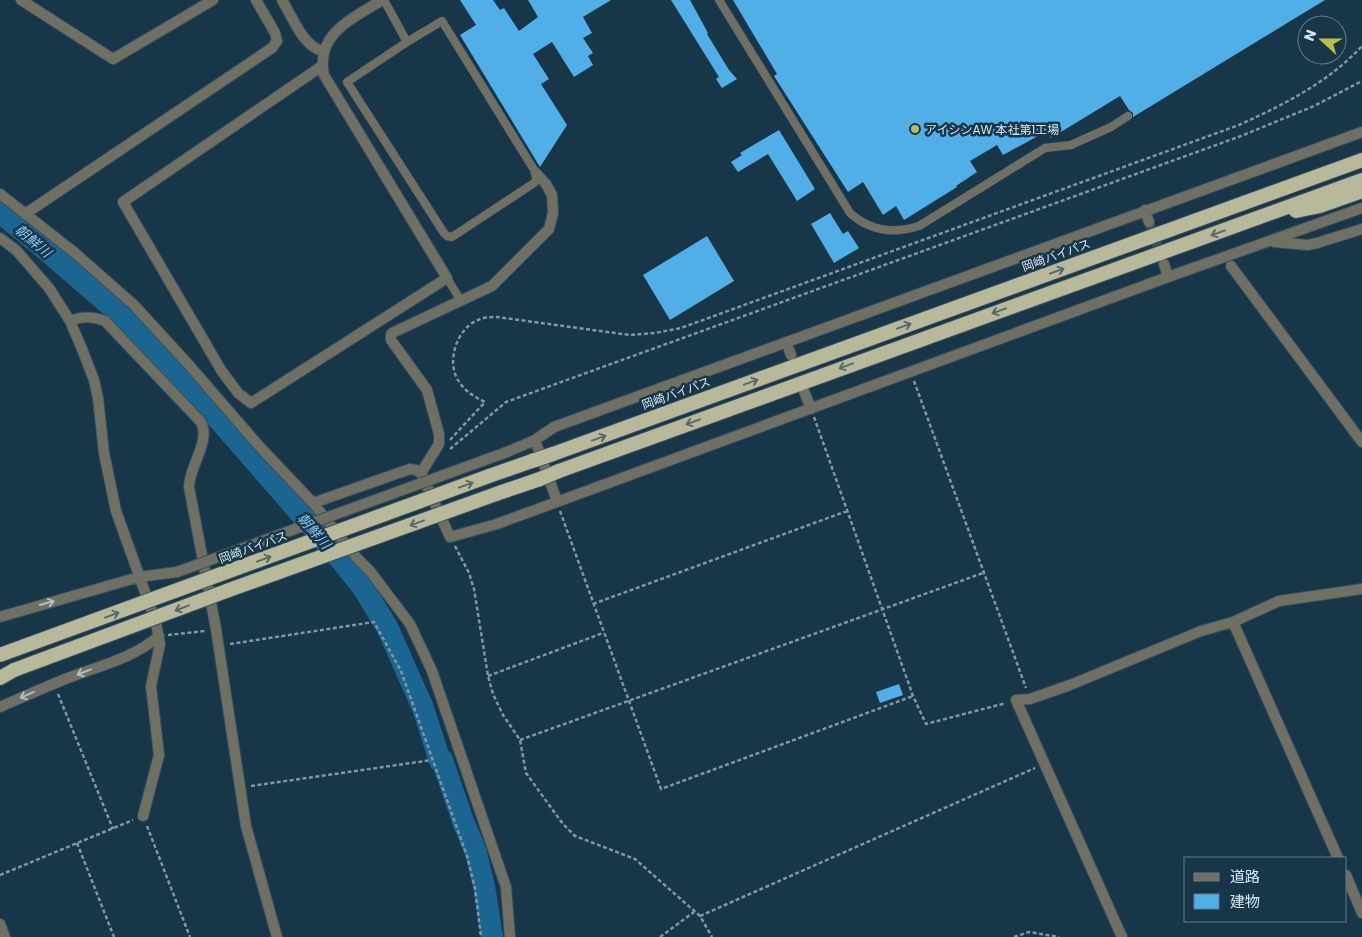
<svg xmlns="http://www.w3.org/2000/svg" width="1362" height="937" font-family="Poppins,'Noto Sans JP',sans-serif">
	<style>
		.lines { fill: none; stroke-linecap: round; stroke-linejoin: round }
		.river { stroke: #1a6690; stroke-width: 22 }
		.building { fill: #51afe7 }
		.minor-tunnel { stroke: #345062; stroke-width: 10; stroke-dasharray: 10 5; stroke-linecap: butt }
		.service-casing { stroke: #355263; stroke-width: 9 }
		.minor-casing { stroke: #355263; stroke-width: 12 }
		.trunk-casing { stroke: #355263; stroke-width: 16 }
		.path { stroke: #7f96a5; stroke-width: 2.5; stroke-dasharray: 4 2.5; stroke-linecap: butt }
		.service { stroke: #6f7061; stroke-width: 8 }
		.minor { stroke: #6f7061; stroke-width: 10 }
		.trunk { stroke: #b7b998; stroke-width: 14 }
		.minor-bridge-casing { stroke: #355263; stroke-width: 12; stroke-linecap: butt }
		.trunk-bridge-casing { stroke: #355263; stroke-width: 16; stroke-linecap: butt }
		.minor-bridge { stroke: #6f7061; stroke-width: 10 }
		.trunk-bridge { stroke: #b7b998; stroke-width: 14 }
		.oneway { stroke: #576a68 }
		.oneway2 { stroke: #b1bdbf }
		.poi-dot { fill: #bdbf43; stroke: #173648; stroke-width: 2 }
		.labels { text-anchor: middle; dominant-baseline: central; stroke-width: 5; stroke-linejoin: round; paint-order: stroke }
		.poi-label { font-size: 12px; fill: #d5e6f2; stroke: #173648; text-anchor: start }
		.street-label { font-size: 12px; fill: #d5e6f2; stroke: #173648 }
		.water-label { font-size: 14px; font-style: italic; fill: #88caf5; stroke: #173648 }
	</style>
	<rect width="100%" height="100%" fill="#173648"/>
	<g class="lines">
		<path class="river" d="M0,212l46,38 74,64 101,108 120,138 23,29 23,38 36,81 17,53 2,-1 21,61 13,32 8,33 8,51"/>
	</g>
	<path class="building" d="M460,0h33l7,10 4,-2 15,23 19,-14 -10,-17h83l-28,17 9,16 -9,5 10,15 -5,3 5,9 -19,12 -22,-35 -19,12 16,25 -8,5 26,41 -27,42 -80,-132 16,-10z
		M671,0h19l18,33 -1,1 22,36 8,9 -15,9 -6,-9 3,-2z
		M733,0h592l-192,117v-4l-4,-3 -9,-14 -69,42 -4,-7 -44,24 -6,-10 -27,16 7,11 -21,14 1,1 -53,33 -8,-14 -13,9 -20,-33 -15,10 -74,-116 3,-2z
		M779,130l36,59 -18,12 -29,-47 -30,18 -7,-10 11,-7 -2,-2z
		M830,213l13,21 5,-3 11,17 -25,15 -23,-39z
		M707,236l27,45 -64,39 -27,-45z
		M899,684l4,11 -23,8 -4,-11z"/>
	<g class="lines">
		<path class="minor-tunnel" d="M1149,222l13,37"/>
		<g class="service-casing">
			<path id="service" d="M384,0l23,42
				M719,0l131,213c20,18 44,21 69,13l126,-78 26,-3 40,-18 17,-11
				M442,21l94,152v7l-2,3 -82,54 -5,-1 -3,-3 -97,-151 60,-40z
				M447,278l14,23"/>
		</g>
		<g class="minor-casing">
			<path id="minor" d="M21,0l92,59 100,-59
				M282,0c10,16 21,47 41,51
				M322,66l-199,136 98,168 17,23 13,10 196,-125 -123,-203c-9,-41 28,-56 58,-75
				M0,194l75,59 59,52 55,60 70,81 54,57 43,54 14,14 40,53 22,47 74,216 4,50
				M1145,210l4,12
				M25,214l247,-166 5,-7 -2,-8 -19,-33
				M0,238l16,12 33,38 21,33 12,28 12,31 4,18 6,55 12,58 40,112 4,21 -9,42 8,69 -16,61
				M1274,242l34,3 9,-2 45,-14
				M1164,264l4,13
				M1231,266l131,176
				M70,321c12,-5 22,-5 35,0l96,101c10,20 -12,44 -12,65l27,142 30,197 31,111
				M786,342l5,13
				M804,391l7,18
				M507,452l28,-12
				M421,473l18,-29v-10l-12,-44 -36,-50v-5l1,-2 100,-47 57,-57 4,-16 -1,-18 -6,-11 -10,-11
				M557,501l-22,-61 19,-13 808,-295
				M313,503l97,-34 6,1 5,3 29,64 47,-13 671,-247 194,-69
				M0,617l139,-40 38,-5
				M1233,622l105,236
				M0,707c23,-10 45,-20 68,-29 31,-12 66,-20 91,-42
				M1346,875l16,38
				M0,924l5,13
				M1122,937l-106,-237 14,-1 40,-14 131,-54 32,-9 46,-21 83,-12"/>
		</g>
		<g class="trunk-casing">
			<path id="trunk" d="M1296,211l24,-5 42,-15
				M553,454l809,-294
				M559,471l803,-291
				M489,476l43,-15
				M496,494l44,-15
				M0,678l14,-8"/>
		</g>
		<path class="path" d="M914,381l112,307
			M814,417l99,279 13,28 80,-21
			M450,440l35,-38c-10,-5 -19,-10 -25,-19 -15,-19 -4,-54 18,-63 6,-3 13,-3 19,-3l133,18 25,-2 26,-5 558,-203c44,-20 90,-43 123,-79
			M450,449l56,-47 735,-266 73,-30 48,-25
			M560,511l101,278 252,-93
			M455,546l14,27 5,16 14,87 5,18 10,21 17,25 6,33 37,51 12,12 60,23 65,57 12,21
			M593,604l254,-93
			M168,635l37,-4
			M230,644l144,-22 27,49 66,185 8,32 6,49
			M488,676l115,-43
			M58,694l55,135
			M520,740l463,-167
			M251,786l181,-26
			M147,826l43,111
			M77,843l37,94
			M0,875l133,-55
			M700,916l335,-148
			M660,937l34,-25
			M1014,937l15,-5 30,5"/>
		<use href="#service" class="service"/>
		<use href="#minor" class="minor"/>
		<use href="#trunk" class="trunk"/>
		<g class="minor-bridge-casing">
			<path id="minor-bridge" d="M177,572l330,-120"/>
		</g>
		<g class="trunk-bridge-casing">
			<path id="trunk-bridge" d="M532,461l21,-7
				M540,479l19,-8
				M0,655l489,-179
				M14,670l215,-80 267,-96"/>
		</g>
		<use href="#minor-bridge" class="minor-bridge"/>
		<use href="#trunk-bridge" class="trunk-bridge"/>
	</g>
	<defs><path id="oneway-shaft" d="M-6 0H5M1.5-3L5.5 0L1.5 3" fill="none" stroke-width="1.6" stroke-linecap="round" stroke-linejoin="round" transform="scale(1.25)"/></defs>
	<g class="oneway">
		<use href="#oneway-shaft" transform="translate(1218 233) rotate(160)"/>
		<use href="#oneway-shaft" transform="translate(1057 271) rotate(-20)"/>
		<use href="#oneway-shaft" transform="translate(999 311) rotate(160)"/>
		<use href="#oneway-shaft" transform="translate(904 326) rotate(-20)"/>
		<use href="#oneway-shaft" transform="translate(846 366) rotate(160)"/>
		<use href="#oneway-shaft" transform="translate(751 382) rotate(-20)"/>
		<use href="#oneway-shaft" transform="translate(693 422) rotate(160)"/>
		<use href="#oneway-shaft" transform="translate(599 438) rotate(-20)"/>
		<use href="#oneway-shaft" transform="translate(466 485) rotate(-20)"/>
		<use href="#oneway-shaft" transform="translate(417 523) rotate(160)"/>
		<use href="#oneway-shaft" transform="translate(264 559) rotate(-20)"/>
		<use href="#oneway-shaft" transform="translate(182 608) rotate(159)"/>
		<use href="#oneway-shaft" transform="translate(112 615) rotate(-20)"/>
	</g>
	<g class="oneway2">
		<use href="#oneway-shaft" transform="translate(47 603) rotate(-16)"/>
		<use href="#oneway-shaft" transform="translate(84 672) rotate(159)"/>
		<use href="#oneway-shaft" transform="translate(27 695) rotate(156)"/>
	</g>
	<circle class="poi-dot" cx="915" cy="129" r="5"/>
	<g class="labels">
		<g class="poi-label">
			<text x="925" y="129">アイシンAW 本社第1工場</text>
		</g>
		<g class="street-label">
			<text transform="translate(1056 255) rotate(-20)">岡崎バイパス</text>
			<text transform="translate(676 393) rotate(-20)">岡崎バイパス</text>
			<text transform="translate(253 547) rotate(-20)">岡崎バイパス</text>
		</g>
		<g class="water-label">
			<text transform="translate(33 241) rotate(40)">朝鮮川</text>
			<text transform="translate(314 531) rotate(49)">朝鮮川</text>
		</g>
	</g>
	<rect x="1184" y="857" width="162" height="65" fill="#173648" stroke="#637c8c"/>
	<rect x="1194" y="873" width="25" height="8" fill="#6f7061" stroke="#637c8c"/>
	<text x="1230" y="882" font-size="15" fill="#d5e6f2">道路</text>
	<rect x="1194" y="894" width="25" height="15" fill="#51afe7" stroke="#637c8c"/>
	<text x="1230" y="907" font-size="15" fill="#d5e6f2">建物</text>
	<g transform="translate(1322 40) rotate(291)"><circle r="24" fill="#173648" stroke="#637c8c"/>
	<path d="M0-4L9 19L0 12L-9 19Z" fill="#bdbf43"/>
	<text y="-8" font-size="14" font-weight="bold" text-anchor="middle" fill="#d5e6f2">N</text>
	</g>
</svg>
